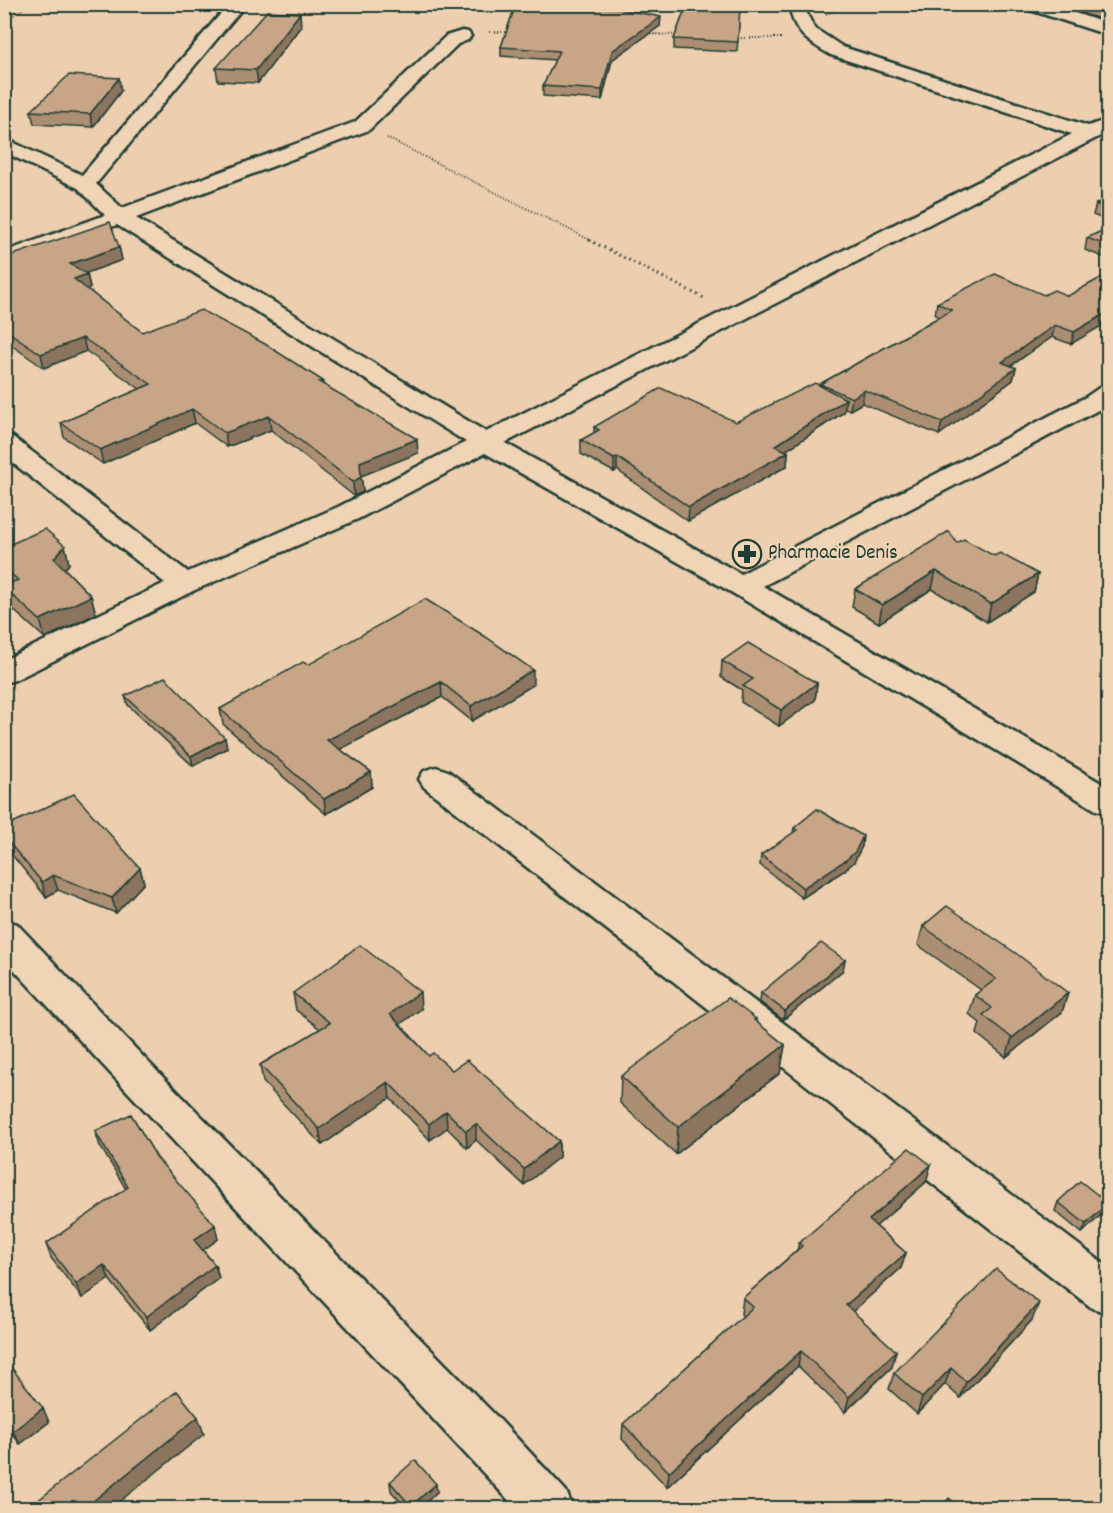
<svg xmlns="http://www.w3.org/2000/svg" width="1113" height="1513" font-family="Dekko,sans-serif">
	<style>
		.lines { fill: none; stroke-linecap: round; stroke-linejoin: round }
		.minor-casing { stroke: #1f3d34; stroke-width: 5 }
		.path-far1 { stroke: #1f3d34; stroke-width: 2; stroke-dasharray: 1 2; stroke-linecap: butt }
		.path { stroke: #1f3d34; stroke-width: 3; stroke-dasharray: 1.5 4; stroke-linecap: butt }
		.minor { fill: #f0d4b6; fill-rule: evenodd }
		.wall { fill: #ac8e73; stroke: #1f3d34; stroke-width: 1.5 }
		.shaded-wall { fill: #8c745e; stroke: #1f3d34; stroke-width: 1.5 }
		.building { fill: #c8a586; stroke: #1f3d34; stroke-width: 1.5 }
		.labels { text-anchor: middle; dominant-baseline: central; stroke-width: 4.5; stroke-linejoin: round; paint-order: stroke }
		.poi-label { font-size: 21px; fill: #1f3d34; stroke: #f0d4b6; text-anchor: start }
	</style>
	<rect width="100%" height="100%" fill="#edceaf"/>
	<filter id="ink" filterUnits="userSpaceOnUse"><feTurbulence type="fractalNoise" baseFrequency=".0167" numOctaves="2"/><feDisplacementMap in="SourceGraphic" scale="12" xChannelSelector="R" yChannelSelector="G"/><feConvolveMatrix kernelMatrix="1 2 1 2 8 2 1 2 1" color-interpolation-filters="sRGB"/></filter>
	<g filter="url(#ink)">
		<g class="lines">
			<g class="minor-casing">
				<path id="minor" d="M229,4h17l-150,180 26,24 233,-86 91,-86 16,-5 6,1 3,4 -3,4 -10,4 -89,86 -233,88 350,214 586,-298 -241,-79c-19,-11 -35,-20 -40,-42l2,-4h12l9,19 29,19 245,79 20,-7v13l-603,311 236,131 345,-177 13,-9 9,-2v18l-4,3 -341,179 345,201v27l-12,-4 -365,-218 -246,-139 -127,66 -163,71 -180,90 -11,3v-23l161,-77 -161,-127v-21l9,2 175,135 150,-65 128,-65 -349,-217 -113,42v-15l101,-37 -27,-27 -74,-36v-14l78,37z
					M1022,4h26l60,20v11l-84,-27z
					M436,767l12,4 660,496v46l-16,-5 -668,-521 -5,-8 5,-8z
					M4,920l13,4 136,143 346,352 67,72 7,17h-57l-512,-549z"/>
			</g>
			<path class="path-far1" d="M826,14l27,-10
				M4,22l25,-18
				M489,32h23
				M645,34l34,1
				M735,38h46
				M387,138l205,103"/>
			<path class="path" d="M589,240l115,58"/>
			<use href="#minor" class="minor"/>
		</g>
		<path class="wall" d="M516,4h93l-1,3 52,19 -48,34 -10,40 -59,-4v-10l12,-26 -54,-4v-9z
			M687,4h80l-1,4 -26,-2 -3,46 -63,-3v-10z
			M1052,4h56v12l-8,3z
			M301,26l-43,57 -40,-2 -2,-13z
			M121,91l-28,36 -59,-3 -3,-13z
			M1108,197v24l-15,-6 3,-11z
			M1108,228v31l-23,-9 2,-12z
			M119,247l3,13 -36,13 1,1 3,14 -3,1 55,43 181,49 1,4 94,68 -57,23 2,16 -9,4 -83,-66 -44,17 -32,-24 -92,41 -39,-27 -3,-14 79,-34 -54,-38 -42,17 -33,-23 -7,2v-89z
			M1108,274l-37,70 -19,-7 -41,29 5,2 -3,12 -74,55 -77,-32 -12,7 -5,-2 -1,4 -59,39 3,1 -1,14 -99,55 -71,-51 -3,2 -33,-18v-14l13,-7v-6l142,-5 84,-37v-1l119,-67 -4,-2 2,-12 107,-8 24,1z
			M957,543l37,13 44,18 -4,18 -47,30 -55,-33 -53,34 -27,-16 3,-18z
			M65,546l4,18 -4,5 26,27 5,18 -51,24 -37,-33 -4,-14v-5l4,-1 -4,-4v-34z
			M722,661l95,22 -2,17 -36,26 -38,-24 1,-12 -21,-13z
			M308,665l225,20 -61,36 -30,-24 -102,52 31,23 1,15 -46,27 -103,-90 -3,-15z
			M125,696l100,42 2,10 -34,18 -65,-61z
			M4,827l136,41 4,15 -28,30 -58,-23 -12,7 -42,-52z
			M794,828l68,18 -8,16 -9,8 -43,28 -42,-33 1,-10 32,-22z
			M923,926l145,67 -6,19 -56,45 -29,-23 3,-11 -11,-9 6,-19 6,-5 -63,-45z
			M843,970l-60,50 -23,-18 1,-9z
			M293,993l128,16 -21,15 29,32 130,85v16l-35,28 -48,-45 -9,8 -20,-20 -17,12 -40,-42 -68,47 -59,-63 -3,-17 60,-36 -24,-19z
			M756,1019v3l29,23 -5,28 -104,81 -56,-51 1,-27z
			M95,1131l62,27 61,81 -15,11 12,15 4,13 -69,52 -41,-51 -27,19 -31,-40 -5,-14 80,-55 -26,-43z
			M926,1182l-50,44 30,27 -5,15 -48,43 39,56 -47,45 -47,-46 -131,121 -45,-48 1,-15 120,-108 -2,-2 2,-16 54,-48 2,-7z
			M1058,1202l50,1 -4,9 -22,21 -27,-22z
			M1032,1320l-72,78 -15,-14 -28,30 -28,-25 5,-16z
			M4,1358l45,64 -29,22 -16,-21z
			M390,1482l47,10 -18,17h-12l-16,-18z"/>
		<path class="shaded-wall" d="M1108,8v8l-8,3 2,-8z
			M300,13l1,13 -43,57 -2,-13z
			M661,17l-1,9 -48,34 -10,40v-10l10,-39z
			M119,78l2,13 -28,36 -3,-13z
			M119,247l3,13 -49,18 -3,-14z
			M87,274l3,14 -13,5 -3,-14z
			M1108,312v10l-37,22 3,-12z
			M1055,325l-3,12 -53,37 3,-12z
			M7,331l4,14 -7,2v-15z
			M83,338l3,13 -42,17 -3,-14z
			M1016,368l-3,12 -74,55 3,-13z
			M864,390l-2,13 -12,7 2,-12z
			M846,399l-2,13 -71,47 2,-13z
			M192,409l3,14 -92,41 -3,-14z
			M269,416l2,14 -44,17 -2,-14z
			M417,439l1,14 -57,23 2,16 -9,4 -1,-14 7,-20z
			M788,452l-1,14 -99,55 1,-14z
			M617,457v13l-3,2v-13z
			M65,546l4,18 -11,12 -4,-18z
			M936,571l-4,18 -53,34 3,-18z
			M1038,574l-4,18 -47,30 4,-18z
			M91,596l5,18 -51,24 -5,-18z
			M533,670v15l-61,36 -1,-15z
			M441,682l1,15 -113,58 -2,-15z
			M817,683l-2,17 -36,26 2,-16z
			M225,738l2,10 -34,18 -2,-10z
			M371,772l1,15 -46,27 -2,-15z
			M863,836l-1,10 -8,16 -9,8 -43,28 1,-10z
			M140,868l4,15 -28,30 -4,-15z
			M53,875l5,15 -12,7 -4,-15z
			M845,960l-2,10 -60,50 2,-9z
			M420,992l1,17 -29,21 -2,-16z
			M1068,993l-6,19 -56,45 6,-19z
			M785,1045l-5,28 -104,81 2,-27z
			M388,1082l2,16 -68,47 -3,-16z
			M446,1111l1,17 -17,12 -1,-16z
			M476,1124v16l-9,8 -1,-17z
			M559,1141v16l-35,28v-16z
			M931,1165l-5,17 -61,54 4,-16z
			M1108,1203l-4,9 -22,21 4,-9z
			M215,1225l3,14 -20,15 -4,-14z
			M906,1253l-5,15 -59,53 4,-16z
			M104,1265l5,14 -27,19 -6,-14z
			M215,1265l4,13 -69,52 -4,-13z
			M1039,1303l-7,17 -72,78 6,-16z
			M801,1351l-3,15 -131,121 2,-15z
			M896,1351l-4,16 -47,45 4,-15z
			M951,1368l-6,16 -28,30 5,-16z
			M43,1408l6,14 -29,22 -7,-13z
			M198,1417l6,17 -94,75h-27z
			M436,1484l1,8 -18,17h-8v-3z"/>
		<path class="building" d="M516,4h89l-1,2 57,11 -49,34 -10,39 -59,-4 16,-35 -58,-4z
			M687,4h53l-2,38 -64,-3z
			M1081,4h27v4l-6,3z
			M267,11l33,2 -44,57 -40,-2z
			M69,75l50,3 -29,36 -59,-3z
			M1108,197v12l-12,-5z
			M110,222l9,25 -49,17 17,10 -13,5 68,53 59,-22 64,34 58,37 -4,1 98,57 -57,23 1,15 -8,5 -84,-66 -44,17 -33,-24 -92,41 -39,-27 90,-39 -68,-46 -42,16 -34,-23 -3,1v-74z
			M1108,228v18l-21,-8z
			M995,274l49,21 10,-5 14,6 40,-22v38l-34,20 -19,-7 -53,37 14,6 -74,54 -78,-32 -12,8 -32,-14 132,-74 -15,-7z
			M815,383l31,16 -71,47 13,6 -99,55 -72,-50 -3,2 -33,-19 18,-10 -5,-3 67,-39 75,34z
			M45,529l20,17 -11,12 37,38 -51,24 -36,-32v-2l14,-6 -14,-12v-21z
			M949,531l8,12 7,-4 30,17 6,-3 38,21 -47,30 -55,-33 -54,34 -27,-16z
			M425,599l61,38 47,33 -62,36 -30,-24 -114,58 44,32 -47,27 -104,-90 83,-47 5,3z
			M748,643l69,40 -36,27 -38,-24 10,-7 -31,-18z
			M165,677l60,61 -34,18 -66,-60z
			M74,794l66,74 -28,30 -59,-23 -11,7 -38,-45v-10z
			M817,809l46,27 -8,16 -9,8 -43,28 -42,-33 36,-25 -3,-2z
			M947,906l70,48 51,39 -56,45 -29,-23 9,-7 -17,-13 21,-16 -73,-53z
			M821,943l24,17 -60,51 -24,-18z
			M360,945l60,47 -30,22 39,42 4,-3 19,17 15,-10 92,81 -35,28 -48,-45 -10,7 -20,-20 -17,13 -41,-42 -69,47 -59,-64 70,-42 -37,-30z
			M728,998l28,21 -2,1 31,25 -107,82 -57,-51z
			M131,1114l26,44 58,67 -21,15 21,25 -69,52 -42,-52 -28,19 -30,-40 82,-57 -33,-56z
			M909,1148l22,17 -62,55 37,33 -60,52 50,46 -47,46 -48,-46 -132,121 -46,-48 130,-117 -10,-9 59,-52 -3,-3z
			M1080,1181l28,22 -22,21 -28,-22z
			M996,1269l43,34 -73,79 -15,-14 -29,30 -28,-25z
			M4,1358l39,50 -30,23 -9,-12z
			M177,1391l21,26 -115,92h-56z
			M415,1460l21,24 -25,22 -21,-24z
			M949,1498l13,11h-22z"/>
	</g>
	<defs>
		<g id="pharmacy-ring" transform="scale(1.5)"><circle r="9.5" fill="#f0d4b6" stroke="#1f3d34" stroke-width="1.5"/><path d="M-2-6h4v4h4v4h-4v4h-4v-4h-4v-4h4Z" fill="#1f3d34"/></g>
	</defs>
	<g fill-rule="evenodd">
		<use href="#pharmacy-ring" x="747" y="554"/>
	</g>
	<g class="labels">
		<g class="poi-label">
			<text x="768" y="554">Pharmacie Denis</text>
		</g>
	</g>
	<rect width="1113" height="1513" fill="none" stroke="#f0d4b6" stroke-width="24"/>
	<rect x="12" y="12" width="1089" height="1489" fill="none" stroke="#1f3d34" stroke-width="2" filter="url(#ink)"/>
</svg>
